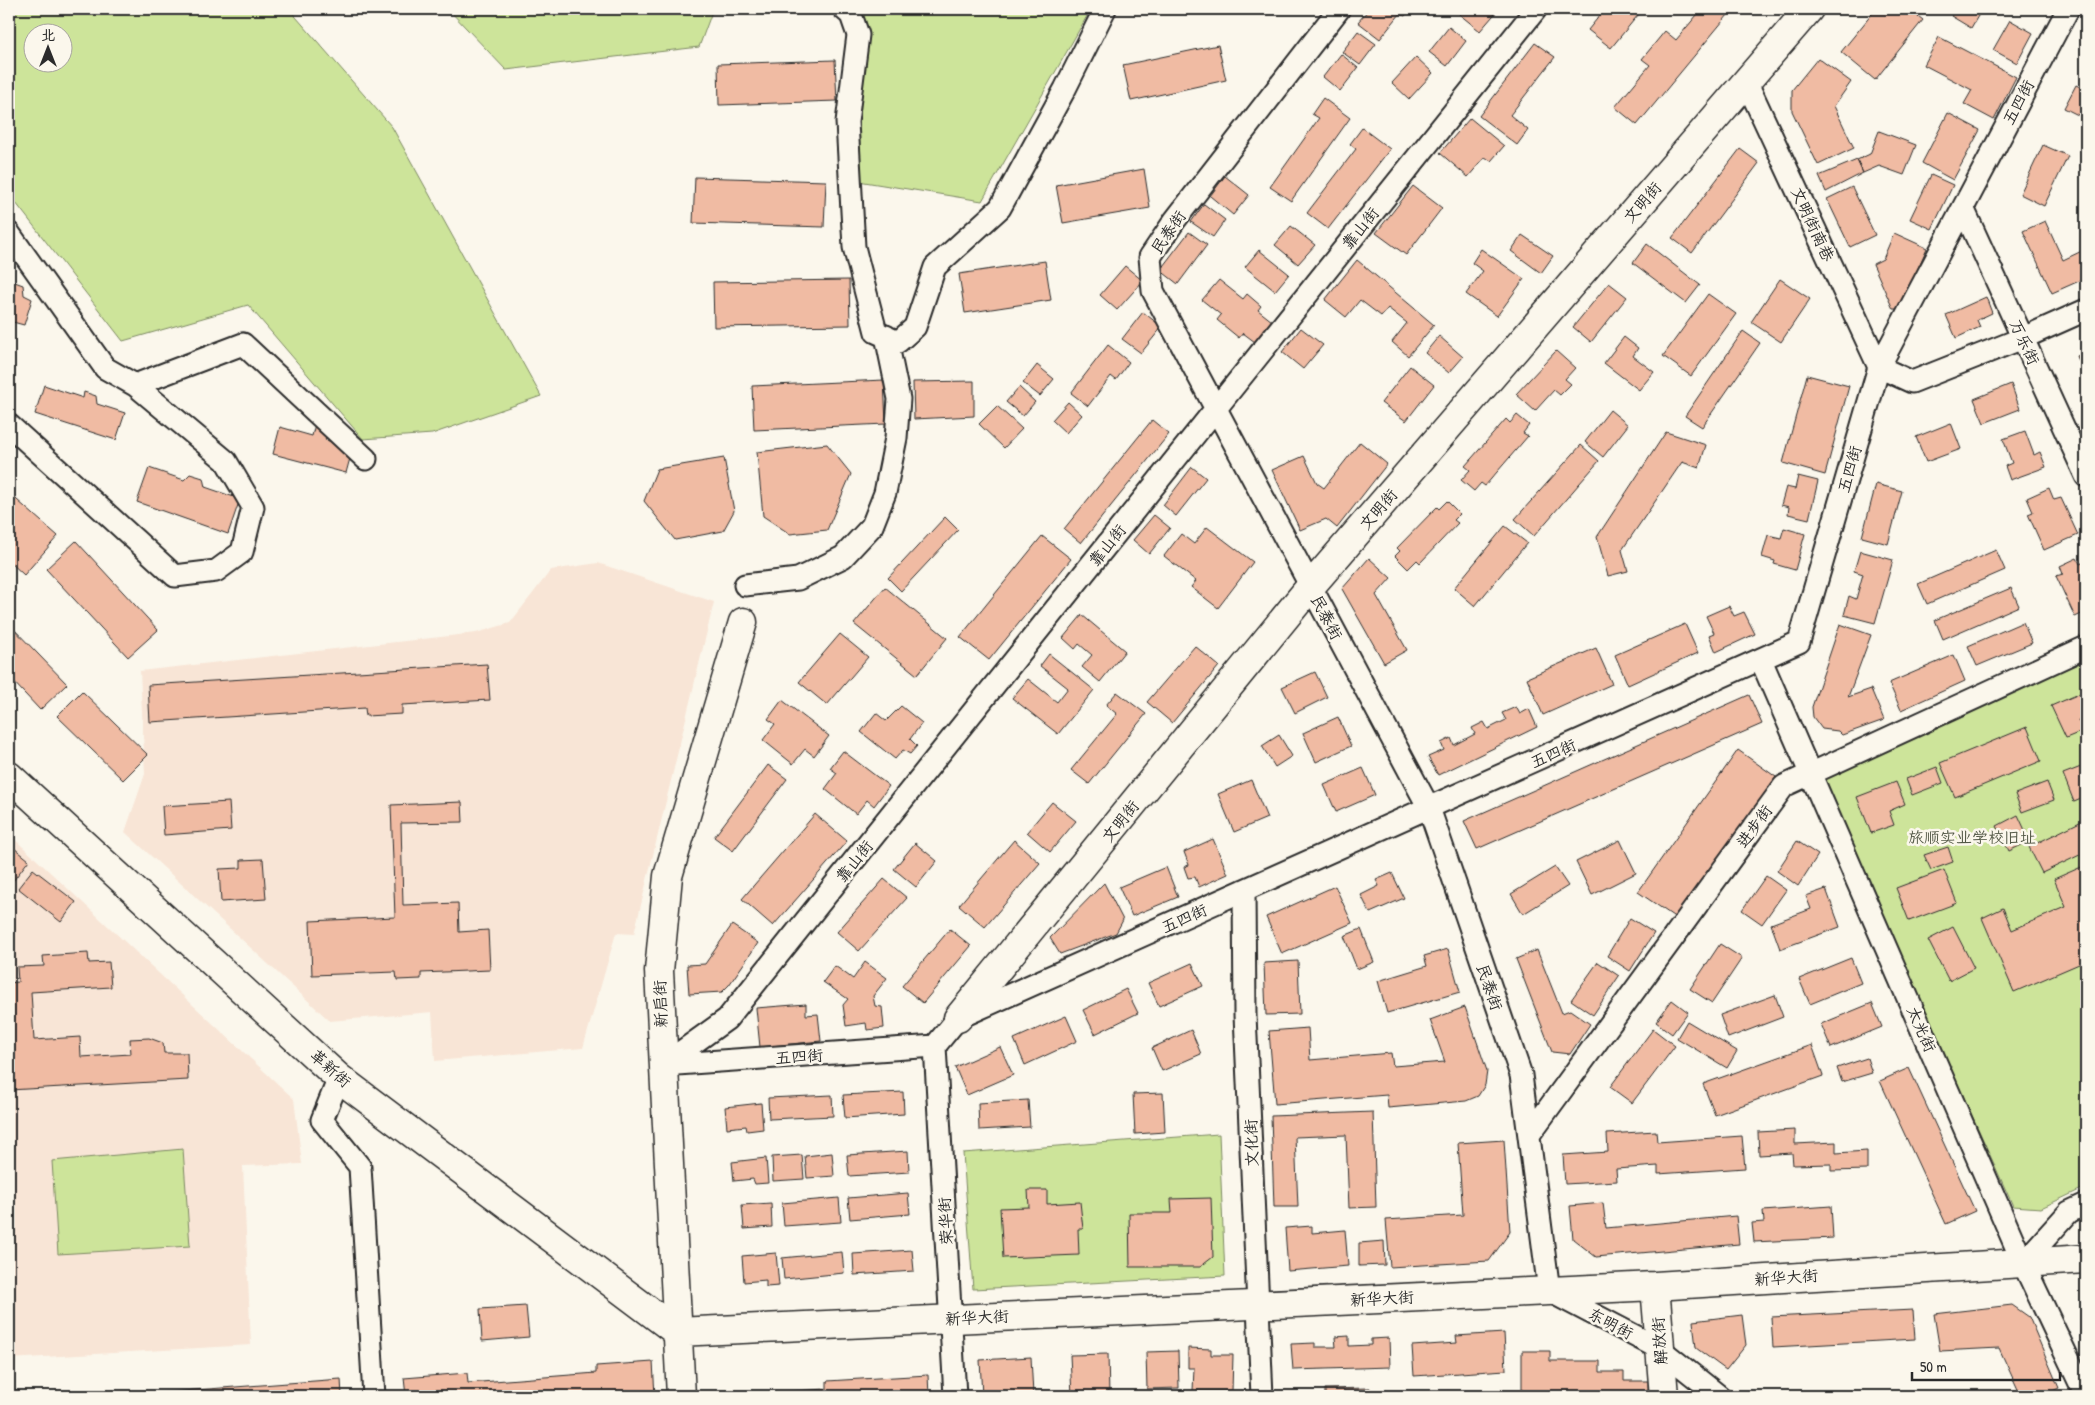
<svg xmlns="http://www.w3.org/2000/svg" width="2095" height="1405" font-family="'Patrick Hand','LXGW WenKai TC',sans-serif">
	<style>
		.built { fill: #f8e5d6 }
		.green { fill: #cde49a; stroke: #7c8862; fill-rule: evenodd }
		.building { fill: #f0bba3; stroke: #2b2b2b }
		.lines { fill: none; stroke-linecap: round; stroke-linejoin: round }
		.minor-casing { stroke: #2b2b2b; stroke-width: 25 }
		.tertiary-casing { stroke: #2b2b2b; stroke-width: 31 }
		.secondary-casing { stroke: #2b2b2b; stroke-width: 31 }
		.minor { stroke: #fbf7ec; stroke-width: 21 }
		.tertiary { stroke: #fbf7ec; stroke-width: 28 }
		.secondary { stroke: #fbf7ec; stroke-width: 28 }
		.labels { text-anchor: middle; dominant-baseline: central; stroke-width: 5; stroke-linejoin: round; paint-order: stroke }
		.street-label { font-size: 16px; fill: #2b2b2b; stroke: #fbf7ec }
		.park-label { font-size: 16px; fill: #545947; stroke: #fbf7ec }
	</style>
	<rect width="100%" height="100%" fill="#fbf7ec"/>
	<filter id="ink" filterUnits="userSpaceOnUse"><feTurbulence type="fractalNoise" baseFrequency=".02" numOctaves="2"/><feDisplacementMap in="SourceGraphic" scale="10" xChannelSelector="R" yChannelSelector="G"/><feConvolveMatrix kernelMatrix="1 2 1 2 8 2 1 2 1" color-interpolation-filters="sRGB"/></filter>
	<g filter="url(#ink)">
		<path class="built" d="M598,563l116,39 -80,332 -18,-1 -33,115 -148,13 -3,-49 -102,9 -205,-189 20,-58 -5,-103 336,-38 34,-10 41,-53z
			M9,834l285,265 8,65 -59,2 8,179 -242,14z"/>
		<path class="green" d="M9,9h280l103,118 149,269 -109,38 -69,5 -115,-134 -125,36 -114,-147zM62,32v30h-30v-30z
			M448,9h265l-14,38 -193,23z
			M857,9h234l-109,192 -130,-21z
			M2086,660v527l-45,21 -28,-2 -193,-427z
			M1219,1134l6,142 -252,13 -10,-136z
			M183,1149l7,97 -132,8 -6,-93z"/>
		<path class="building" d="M1369,9h41l-5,7 -5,-2 -20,25 -22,-17z
			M1463,9h36l-19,22 -21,-17z
			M1605,9h38l-32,39 -23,-18z
			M1702,9h31l-96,116 -22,-18 35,-42 -8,-6 23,-28 11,9z
			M1876,9h33l14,11 -48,60 -34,-28z
			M1956,9h26l-11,19 -20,-12z
			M2010,20l23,13 -16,30 -24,-13z
			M1449,27l17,14 -19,25 -18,-14z
			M1358,31l18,13 -16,21 -18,-13z
			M1939,37l77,40 -22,43 -30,-16 8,-14 -48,-25z
			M1535,43l20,14 -45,58 18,15 -11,15 -38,-29z
			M1218,45l8,35 -95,21 -8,-36z
			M1341,54l17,14 -18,23 -17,-14z
			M1416,57l17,16 -24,26 -17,-16z
			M1818,58l33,24 -17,24 20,42 -36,17 -26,-54v-21z
			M835,60l2,41 -118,4 -1,-41z
			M2076,85l10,5v29l-22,-11z
			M1323,98l27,20 -59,83 -21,-14 49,-69 -7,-4z
			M1948,113l32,17 -27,50 -31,-17z
			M1470,118l34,28 -13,15 -6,-4 -17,20 -28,-24z
			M1362,128l28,21 -62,80 -21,-16 49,-64 -6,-5z
			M1879,131l37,14 -12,30 -25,-9 -16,7 -6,-13 13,-6z
			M2043,145l25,11 -24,50 -24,-12z
			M1740,149l19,14 -67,90 -20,-15z
			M1857,160l6,13 -37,19 -7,-16z
			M1144,169l6,39 -87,15 -7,-38z
			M1931,175l22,10 -21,44 -22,-10z
			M1225,176l24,19 -16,20 -23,-19z
			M695,177l131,4 -2,46 -131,-4z
			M1413,186l29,22 -36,47 -30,-22z
			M1852,187l23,48 -25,12 -23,-48z
			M1204,204l21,16 -12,17 -22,-15z
			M2045,221l18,39 23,-11v29l-34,15 -29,-62z
			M1291,226l24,19 -17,19 -23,-19z
			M1189,232l18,13 -29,39 -18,-14z
			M1894,233l33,15 -27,61h-7l-20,-45 10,-5z
			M1522,235l31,21 -12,17 -30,-22z
			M1647,244l53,41 -14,18 -53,-40z
			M1481,249l43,30 -27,37 -31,-22 17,-23 -11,-8z
			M1259,250l30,24 -14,17 -30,-24z
			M1357,260l77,65 -26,31 -16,-14 15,-19 -19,-15 -7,8 -21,-16 -14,17 -21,-17z
			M1045,261l6,39 -86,13 -6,-39z
			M1125,266l18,15 -26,29 -17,-15z
			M1780,279l30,20 -29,43 -30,-20z
			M849,280l1,45 -136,2 -1,-45z
			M1219,280l24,19 4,-5 14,12 -3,4 14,11 -17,21 -12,-9 -4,5 -22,-18 4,-5 -19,-15z
			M12,281l11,4 1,10 8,4 -8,26 -15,-4v-34z
			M1609,283l18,14 -36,45 -18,-15z
			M1708,294l28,20 -45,62 -28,-20z
			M1986,297l6,16 -15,7 3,7 -24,11 -10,-23z
			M1143,312l19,15 -21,26 -19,-14z
			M1301,328l22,17 -20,24 -21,-17z
			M1743,331l17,12 -58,84 -17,-11z
			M1439,336l24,21 -14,16 -24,-20z
			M1624,337l14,11 -5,8 21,16 -15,18 -35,-27z
			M1108,345l21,17 -13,18 -5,-4 -23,30 -17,-13z
			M1556,351l19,17 -10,11 6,5 -11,11 -6,-5 -19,21 -19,-17z
			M2086,352v27l-9,-23z
			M1037,365l17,14 -14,17 -17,-13z
			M1410,366l24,19 -28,36 -25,-18z
			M1807,375l42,11 -24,89 -42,-12z
			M884,380l2,44 -132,6 -2,-44z
			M974,381v35l-60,3 -1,-37z
			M2011,384l9,25 -36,14 -10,-24z
			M44,385l39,13 1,-6 12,4 1,8 28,9 -9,27 -81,-26z
			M1019,387l16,15 -12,14 -17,-14z
			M1068,402l14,13 -16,18 -14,-13z
			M997,406l25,23 -18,19 -25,-24z
			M1610,410l18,15 -25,32 -18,-15z
			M1517,415l12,10 -6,8 5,3 -43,50 -4,-3 -7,8 -13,-11 9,-10 -5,-4 41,-47 4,4z
			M1152,420l17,14 -88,109 -17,-14z
			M1951,423l10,26 -35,13 -10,-25z
			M315,424l13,4 -3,12 28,7 -7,26 -73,-19 7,-27 32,9z
			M2025,431l9,24 6,-3 6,15 -36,13 -5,-14 7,-3 -9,-24z
			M1666,432l40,13 -7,23 -17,-6 -60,88 6,21 -20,5 -11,-39z
			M1360,442l27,22 -50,64 -11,-9 -26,11 -28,-60 32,-14 13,27 7,5z
			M827,444l24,30 -24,56 -37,4 -27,-18 -6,-64z
			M1581,445l18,16 -65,75 -19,-17z
			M724,458l10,53 -11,20 -48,9 -31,-39 13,-32z
			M1192,467l14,11 -30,38 -13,-11z
			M149,468l35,12 6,-6 13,4 2,9 35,12 -12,35 -91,-32z
			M1798,476l20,5 -9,38 -21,-5 1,-7 -8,-2 5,-18 9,2z
			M1876,484l26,7 -14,53 -26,-7z
			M2049,488l5,12 7,-2 17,37 -34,15 -16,-36 5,-2 -6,-14z
			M9,493l49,43 -34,39 -15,-14z
			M1447,501l13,13 -6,6 4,3 -38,40 -3,-3 -9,9 -13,-13 5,-5 -3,-3 40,-41 2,2z
			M1154,515l16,13 -21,26 -16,-14z
			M945,517l13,13 -57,61 -13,-13z
			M1505,526l22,17 -52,63 -21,-18z
			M1207,527l46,35 -35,46 -27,-21 5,-6 -32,-25 17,-22 13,10z
			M1784,528l21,6 -10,36 -21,-6 1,-3 -13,-4 6,-22 13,3z
			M1042,536l29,23 -82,101 -29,-23z
			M76,541l82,89 -30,27 -82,-88z
			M1996,550l9,20 -78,34 -9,-20z
			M1860,551l33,9 -18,63 -31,-8 5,-19 7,3 7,-25 -9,-3z
			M1369,558l22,20 -15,17 31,55 -23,13 -42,-74z
			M2077,558l3,6 6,-3v51l-11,5 -19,-41 7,-2 -3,-8z
			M885,587l62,51 -30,37 -63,-51z
			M2011,588l8,18 -76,33 -8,-19z
			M1729,606l5,10 10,-4 11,22 -39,18 -7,-17 5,-2 -8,-17z
			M1082,615l43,36 -25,31 -18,-15 10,-12 -13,-11 -4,5 -12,-11z
			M2023,622l9,21 -55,23 -9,-20z
			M9,624l58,60 -27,26 -31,-33z
			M1685,624l13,29 -70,32 -13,-30z
			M1840,624l31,11 -23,62 23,-8 13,31 -42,15 -4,-4 -16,-2 -9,-12 -1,-10z
			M840,634l28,23 -41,48 -28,-23z
			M1195,646l24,20 -47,57 -25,-21z
			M1596,648l16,36 -69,31 -16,-37z
			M1049,654l45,36 -36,44 -46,-36 16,-19 29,23 11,-14 -28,-22z
			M1954,655l11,26 -64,29 -12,-27z
			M487,664l3,36 -88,5v9l-36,2 -1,-8 -215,14 -2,-37z
			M1315,672l12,25 -32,16 -13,-26z
			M82,691l66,64 -25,25 -66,-64z
			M2086,691v25l-8,4 5,11 -17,7 -15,-32z
			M1117,692l29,22 -57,70 -18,-14 46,-56 -11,-9z
			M1749,695l13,29 -285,125 -13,-28z
			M782,700l47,36 -15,20 -9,-7 -12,15 -30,-24 12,-16 -7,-5z
			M901,706l21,17 -12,16 7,7 -7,8 -7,-4 -8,9 -34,-27 15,-19 10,8z
			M1516,707l4,7 9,-5 8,18 -99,48 -10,-18 16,-7 -3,-7 10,-5 3,7 21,-11 -3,-6 12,-6 4,7 18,-9 -4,-7z
			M1338,717l13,29 -35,16 -13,-29z
			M2027,727l14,34 -86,36 -15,-34z
			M1279,735l13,21 -17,11 -13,-21z
			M1738,750l38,27 -100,141 -38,-26z
			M843,751l46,35 -15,20 -7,-6 -11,14 -31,-25 12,-16 -7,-5z
			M768,765l19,14 -54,72 -19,-14z
			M1937,767l6,16 -31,12 -6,-16z
			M2081,767l5,14v16l-12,5 -11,-28z
			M1363,768l12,27 -39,17 -12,-27z
			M1251,780l16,38 -33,14 -16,-38z
			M1896,782l9,22 -16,7 5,14 -23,8 -14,-36z
			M2047,782l7,18 -32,12 -7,-18z
			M229,802l2,28 -67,5 -2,-29z
			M462,802l1,20 -62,1 2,82 55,-2 1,29 29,-2 2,40 -69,3v6l-24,1 -1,-8 -84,3 -2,-54 85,-4 -4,-112z
			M1052,802l24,19 -26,31 -23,-20z
			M815,814l32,27 -74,85 -31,-27z
			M2018,815l12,26 -21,10 -12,-25z
			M2086,819v33l-44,21 -13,-26z
			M1213,839l15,35 -29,13 -4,-10 -7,1 -4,-11 5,-2 -5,-13z
			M1014,840l26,23 -55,64 -26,-22z
			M1620,840l16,33 -44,22 -16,-33z
			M1797,841l21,14 -20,31 -21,-15z
			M915,843l22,18 -21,26 -22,-18z
			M9,844l20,16 -16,21 -4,-3z
			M1948,847l5,15 -22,8 -7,-15z
			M263,859l3,40 -45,3 -2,-33 22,-1v-8z
			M2086,865v96l-72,31 -32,-74 21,-10 9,22 54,-23 -12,-28z
			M1166,867l12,30 -46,19 -13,-29z
			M1555,867l13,19 -45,28 -12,-20z
			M33,869l43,33 -15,20 -43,-34z
			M1944,870l13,33 -48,18 -13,-33z
			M1392,873l12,25 -34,15 -9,-18 18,-9 -3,-6z
			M1766,876l20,14 -24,34 -20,-14z
			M884,879l23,19 -48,53 -22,-19z
			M1104,883l19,37 -7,13 -56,21 -10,-16z
			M1335,886l17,37 -70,31 -16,-37z
			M1826,889l14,38 -60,22 -9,-25 40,-15 -5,-13z
			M1630,918l24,15 -24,38 -23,-15z
			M732,925l26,18 -29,42 -7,7 -33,2 -2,-29 18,-1z
			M1953,927l21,41 -25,13 -21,-41z
			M950,929l21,17 -48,57 -21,-17z
			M1361,929l13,33 -17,7 -13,-33z
			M1720,944l22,14 -30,45 -22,-14z
			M1448,949l12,43 -73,21 -9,-32 49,-15 -3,-10z
			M1537,950l25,63 8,-3 20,14 -20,30 -18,-2 -36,-93z
			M88,953l1,10 20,-1 2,25 -80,5 3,48 46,-3 1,20 50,-3 -1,-15 19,-1 14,5 1,10h23l1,27 -179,10v-107l9,-1 -1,-15 27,-1 -1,-10z
			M1851,958l10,25 -51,21 -11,-25z
			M1298,961l2,53 -34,1 -2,-52z
			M865,962l22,16 -14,18 2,10 7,1 2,21 -17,2 -1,-7 -20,3 -3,-21 5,-6 -25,-17 12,-16 18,13z
			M1598,962l21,14 -26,39 -22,-15z
			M1192,963l11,23 -44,20 -11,-23z
			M1126,989l12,24 -43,21 -12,-24z
			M1775,995l8,22 -55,21 -8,-23z
			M1672,1000l16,12 -16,22 -16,-12z
			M1872,1003l10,24 -51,21 -10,-24z
			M806,1004v11l12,-1 3,27 -61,6 -4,-39z
			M1465,1007l22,64 -2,14 -7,11 -12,5 -78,7 -1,-13 -112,9 -6,-73 39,-3 2,32 81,-7 2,13 52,-4 -15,-42z
			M1066,1016l11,25 -52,24 -11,-26z
			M1687,1021l50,30 -10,17 -50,-30z
			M1653,1029l22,17 -43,57 -22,-16z
			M1191,1030l10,24 -39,17 -10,-23z
			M1812,1045l11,31 -108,39 -12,-31z
			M1000,1047l13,28 -46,20 -12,-28z
			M1867,1058l5,15 -30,9 -5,-14z
			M1909,1068l66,143 -29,13 -66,-143z
			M903,1092l1,22 -59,4 -2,-23z
			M1163,1093l2,39 -30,2 -2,-40z
			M832,1095l1,21 -64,3 -1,-21z
			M1028,1100l2,27 -51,3 -1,-27z
			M761,1103l2,26 -16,2 -1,-5 -19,2 -2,-21z
			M1373,1112l3,95 -27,1 -3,-73 -51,2 3,70h-24l-3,-91z
			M1795,1130v14l41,-2v11l31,-2v19l-36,1v-7l-38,1 -1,-12 -33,2 -1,-23z
			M1656,1131l1,11 85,-6 3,32 -87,6v-8l-42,3 1,12 -52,3 -2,-29 45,-3 -1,-18z
			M1504,1140l6,92 -21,29 -99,6 -4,-47 77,-5 -5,-72z
			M908,1151l1,21 -60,4 -2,-21z
			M832,1153l2,23 -27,2 -2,-22z
			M802,1155l2,24 -31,2 -1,-24z
			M766,1158l2,25 -13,1 -2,-5 -19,2 -2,-19z
			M1028,1190h19v14l33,-2 3,27h-5l1,26 -76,3 -3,-50 29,-1z
			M908,1193l2,21 -60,5 -2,-21z
			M839,1198l2,24 -57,4 -2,-23z
			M1211,1198l2,59 -13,10h-70l-1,-54h43l-1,-14z
			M771,1203l1,24 -28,2 -2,-24z
			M1603,1203l3,25 130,-12 3,28 -143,13 -23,-18 -3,-33z
			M1831,1206l2,32 -79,4 -2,-19 12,-1 -1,-11z
			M1312,1226v7l33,-3 3,36 -60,5 -3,-43z
			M1384,1241l1,24 -26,1v-23z
			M912,1250l2,21 -60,4 -1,-21z
			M842,1252l2,21 -60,6 -2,-21z
			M776,1253l3,33 -13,1v-7l-22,2 -2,-26z
			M2012,1305l17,12 30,71 -17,8h-21l-22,-48 -59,3 -6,-37z
			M526,1306l3,31 -47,4 -2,-32z
			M1913,1310l2,29 -142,8 -2,-30z
			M1742,1315l4,30 -20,25 -30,-22 -3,-27z
			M1504,1333l2,37 -92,6 -2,-30 45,-3 -1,-7z
			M1349,1336v10l22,-1v-6l18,-1 1,29 -97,3 -2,-26 24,-1v4h21l-1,-10z
			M1188,1348l23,1v6h22l-1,36h-39l1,-23h-6z
			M1178,1351l1,37 -32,1 -1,-37z
			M1522,1351h28v10h50v11h24v9h24v15h-126z
			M1108,1354l1,42h-37l-2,-41z
			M1031,1357l2,38 -51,1 -2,-36z
			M653,1362l2,34h-249l-2,-18 63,-5 1,10 128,-10v-7z
			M928,1375l1,21h-185l-1,-2 84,-5v-8z
			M341,1379l1,17h-226z
			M1370,1388l1,8h-46v-7z
			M1450,1391l1,5h-43v-3z"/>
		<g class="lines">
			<g class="minor-casing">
				<path id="minor" d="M844,9l7,6 7,20 -11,87 7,125 22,85 22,10 17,-15 20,-60 65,-59 65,-119 40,-80
					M1339,9l-164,211 -25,37 3,34 276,517 92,267 28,216 111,58 59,47
					M1746,81l133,286 33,15 111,-44 63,-28
					M1963,208l123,268
					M9,233l96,135 30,17 91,76 27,46 -11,45 -26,19 -41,5 -166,-151
					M135,385l108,-41 123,115
					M745,585l53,-6 45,-22 29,-31 13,-33 11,-55 3,-39 -13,-63
					M1761,660l262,603 63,133
					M1244,890l1,125 17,381
					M935,1046l20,350
					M663,1065l272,-19 23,-28 841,-376 80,-275 189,-358
					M663,1065l64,-46 809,-1010
					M339,1078l-17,42 38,47 14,229
					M1529,1135l255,-349 302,-139
					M2023,1263l46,-51 17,-8"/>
			</g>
			<g class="tertiary-casing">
				<path id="tertiary" d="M958,1018l352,-431 499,-578
					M1655,1286l9,110
					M677,1332l978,-46 431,-27
					M681,1396l-22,-425 9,-95 75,-254"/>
			</g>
			<g class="secondary-casing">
				<path id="secondary" d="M9,776l330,302 338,254"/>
			</g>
			<use href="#minor" class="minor"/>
			<use href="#tertiary" class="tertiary"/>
			<use href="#secondary" class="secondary"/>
		</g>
	</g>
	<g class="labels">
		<g class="street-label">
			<text transform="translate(2018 102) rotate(-62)">五四街</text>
			<text transform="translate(1642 202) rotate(-49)">文明街</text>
			<text transform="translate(1813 224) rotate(65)">文明街南巷</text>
			<text transform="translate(1360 228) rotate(-51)">靠山街</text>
			<text transform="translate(1168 232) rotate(-56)">民泰街</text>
			<text transform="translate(2025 342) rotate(65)">万乐街</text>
			<text transform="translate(1849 469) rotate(-74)">五四街</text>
			<text transform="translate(1378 509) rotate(-49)">文明街</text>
			<text transform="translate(1107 545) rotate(-51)">靠山街</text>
			<text transform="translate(1327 617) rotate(62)">民泰街</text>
			<text transform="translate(1553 753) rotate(-24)">五四街</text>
			<text transform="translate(1120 821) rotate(-51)">文明街</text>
			<text transform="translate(1754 826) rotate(-54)">进步街</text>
			<text transform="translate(854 861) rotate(-51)">靠山街</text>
			<text transform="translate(1184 918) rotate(-24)">五四街</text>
			<text transform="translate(1490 987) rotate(71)">民泰街</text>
			<text transform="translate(660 1004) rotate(-92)">新启街</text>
			<text transform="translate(1922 1029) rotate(66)">太光街</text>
			<text transform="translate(799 1056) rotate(-4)">五四街</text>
			<text transform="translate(331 1068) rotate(41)">革新街</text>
			<text transform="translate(1251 1143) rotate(-92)">文化街</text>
			<text transform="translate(945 1221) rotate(-93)">荣华街</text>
			<text transform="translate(1786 1277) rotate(-4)">新华大街</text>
			<text transform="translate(1382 1298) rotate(-3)">新华大街</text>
			<text transform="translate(977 1317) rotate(-3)">新华大街</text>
			<text transform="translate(1611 1323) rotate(28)">东明街</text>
			<text transform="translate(1659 1341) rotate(-94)">解放街</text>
		</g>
		<g class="park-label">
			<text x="1972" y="837">旅顺实业学校旧址</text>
		</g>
	</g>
	<rect width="2095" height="1405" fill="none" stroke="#fbf7ec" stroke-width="30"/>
	<rect x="15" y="15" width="2065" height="1375" fill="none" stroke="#2b2b2b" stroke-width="2" filter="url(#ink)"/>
	<g transform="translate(48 48)"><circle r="24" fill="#fbf7ec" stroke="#a8a59f"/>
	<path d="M0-4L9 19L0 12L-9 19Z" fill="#2b2b2b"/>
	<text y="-8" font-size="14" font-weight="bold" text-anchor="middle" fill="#2b2b2b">北</text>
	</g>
	<path d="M1912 1372v8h148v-8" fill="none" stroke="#2b2b2b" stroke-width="2.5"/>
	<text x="1920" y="1372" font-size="15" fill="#2b2b2b" stroke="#fbf7ec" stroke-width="4" paint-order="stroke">50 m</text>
</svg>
